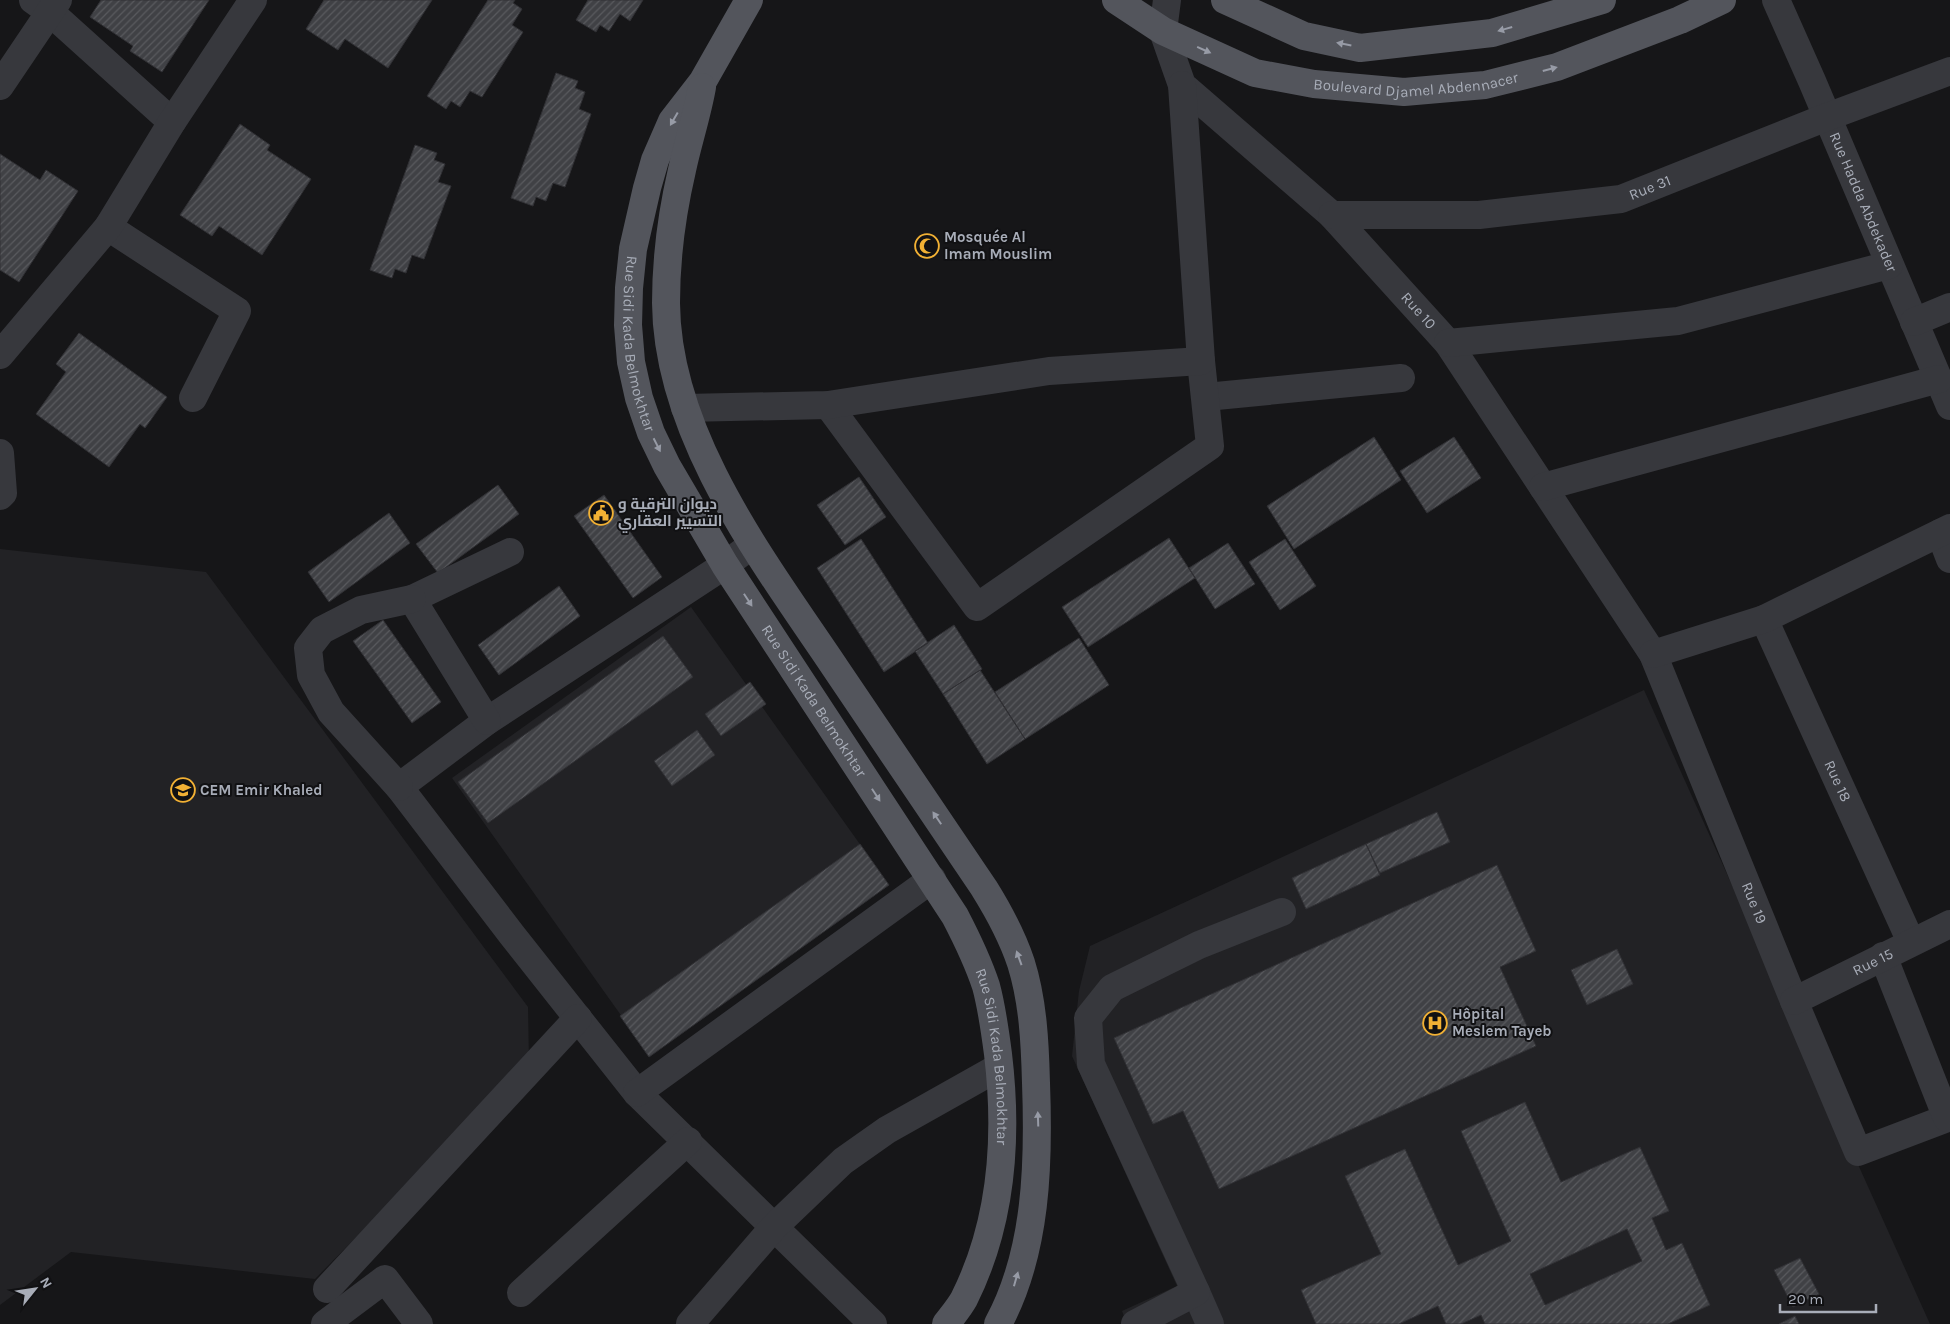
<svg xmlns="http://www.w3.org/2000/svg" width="1950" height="1324" font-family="Karla,Cairo,sans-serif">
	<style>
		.built { fill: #222225 }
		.building { fill: url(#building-hatch); stroke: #303034; fill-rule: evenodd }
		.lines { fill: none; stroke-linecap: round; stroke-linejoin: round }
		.minor { stroke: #37383d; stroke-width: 28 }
		.major { stroke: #53555c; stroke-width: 28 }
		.oneway { fill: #979ba6 }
		.labels { text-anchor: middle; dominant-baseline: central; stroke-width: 4; stroke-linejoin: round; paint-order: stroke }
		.street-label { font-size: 15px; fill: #a8adb8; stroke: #111113 }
		.poi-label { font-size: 15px; font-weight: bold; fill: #a8adb8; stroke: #111113; text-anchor: start }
	</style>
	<defs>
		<pattern id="building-hatch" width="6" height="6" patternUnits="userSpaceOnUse" patternTransform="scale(1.25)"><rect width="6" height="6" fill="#404145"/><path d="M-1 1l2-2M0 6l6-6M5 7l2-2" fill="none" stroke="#595a5e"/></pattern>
	</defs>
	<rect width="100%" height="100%" fill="#161618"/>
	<path class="built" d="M0,549l206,23 322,435 1,55 -214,217 -244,-27 -71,53z
		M691,607l198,278 -239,171 -198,-278z
		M1644,690l286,634h-803l-5,-13 55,-25 -105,-230 7,-65 11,-45z"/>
	<path class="building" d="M101,0h108l-47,72 -32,-21 3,-5 -43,-29z
		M324,0h108l-44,68 -43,-29 -7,11 -32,-21z
		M488,0h27l-2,3 9,6 -10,16 11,7 -41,65 -12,-6 -10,16 -9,-6 -5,8 -19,-13z
		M588,0h55l-13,21 -10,-7 -11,17 -9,-6 -4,7 -20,-12z
		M556,73l22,8 -3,7 10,4 -6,17 12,5 -26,73 -12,-4 -7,18 -10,-4 -3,9 -22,-8z
		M240,124l30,21 -3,5 44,29 -49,76 -43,-29 -7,10 -32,-21z
		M415,145l22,8 -3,7 11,4 -7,18 13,4 -27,73 -12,-4 -6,18 -11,-4 -3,9 -22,-8z
		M0,154l40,26 6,-10 32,21 -59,91 -19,-12z
		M79,333l88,64 -22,31 -5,-4 -31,43 -73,-53 30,-42 -10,-8z
		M1374,437l27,43 -107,69 -27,-43z
		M1454,437l27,41 -54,35 -27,-42z
		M859,477l27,40 -41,28 -28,-40z
		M498,485l21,29 -81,59 -22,-29z
		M604,495l58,82 -29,21 -59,-82z
		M389,513l21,30 -81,59 -21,-30z
		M1169,538l26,40 -107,69 -26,-40z
		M861,539l67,104 -44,29 -67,-104z
		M1285,539l31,47 -36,24 -31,-48z
		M1228,543l27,41 -40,25 -26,-41z
		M559,586l21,30 -81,59 -21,-30z
		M383,620l58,82 -29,21 -59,-82z
		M954,625l28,44 -39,25 -28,-43z
		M663,636l30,41 -205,146 -30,-41z
		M1079,638l30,47 -84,54 -30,-47z
		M980,670l45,69 -38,25 -44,-70z
		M750,682l16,22 -45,32 -16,-22z
		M697,730l18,25 -43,31 -18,-25z
		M1437,812l13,30 -70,31 -14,-29z
		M860,844l29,41 -240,172 -29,-41z
		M1366,844l14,31 -74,34 -14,-31z
		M1497,865l39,86 -36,16 36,79 -317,143 -36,-78 -30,13 -39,-86z
		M1617,949l16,35 -46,21 -16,-35z
		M1525,1102l36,80 79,-35 29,64 -17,7 14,32 16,-7 28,62 -42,19h-183l-4,-9 -20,9h-15l-8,-18 -39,18h-83l-15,-34 80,-36 -36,-78 60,-27 53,116 53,-24 -50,-110zM1627,1229l15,32 -97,44 -15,-31z
		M1800,1258l19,36 -26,13 -19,-37z
		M1795,1316l4,8h-20z"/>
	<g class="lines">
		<g class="minor">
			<path d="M33,0l17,12 122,110"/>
			<path id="s1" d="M1167,0l-4,31 19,54 150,130 116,128 205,311 141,347 64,151 92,-35"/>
			<path id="s2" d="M1776,0l36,81 138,325"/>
			<path d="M0,86l58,-86"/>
			<path id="s3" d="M1332,215h147l142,-16 206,-82 123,-46"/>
			<path d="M108,227l129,84 -44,87"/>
			<path d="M1914,322l36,-15"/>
			<path d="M1448,343l230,-22 211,-56"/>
			<path d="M0,355l108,-128 64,-105 81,-122"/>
			<path d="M1206,397l195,-19"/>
			<path d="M828,405l149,202 233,-161 -9,-85"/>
			<path d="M685,408l143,-3 221,-34 152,-10 -19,-276"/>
			<path d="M0,453l3,40 -3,3"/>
			<path d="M1543,487l396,-108"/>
			<path d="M1940,533l10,26"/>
			<path d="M752,545l-27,20 -238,156 -88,66 113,148 125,158 236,231"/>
			<path id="s4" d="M1764,619l147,323"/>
			<path d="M1653,654l111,-35 186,-91"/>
			<path d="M487,721l-75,-122 98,-47"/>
			<path d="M399,787l-68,-75 -20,-37 -3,-27 14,-18 39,-20 51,-11"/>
			<path d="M1883,956l64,162"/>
			<path id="s5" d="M1794,1001l156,-77"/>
			<path d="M637,1093l295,-214"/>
			<path d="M327,1289l251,-271"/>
			<path d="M1196,1292l14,32"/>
			<path d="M521,1293l167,-152"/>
			<path d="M325,1324l60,-45 34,45"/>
			<path d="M690,1324l83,-96 70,-67 44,-31 112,-63"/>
			<path d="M1135,1324l61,-32 -105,-228 -3,-46 24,-30 87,-43 83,-33"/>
		</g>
		<g class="major">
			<path id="s6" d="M749,0l-46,81 -31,40 -17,39 -8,28 -14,61 -4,39 -1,37 3,37 8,36 12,35 16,33 58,99 230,351c12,23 23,46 31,70 6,22 9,45 12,68 10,83 4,169 -34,245 -5,9 -12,17 -18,25"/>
			<path id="s7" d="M1116,0l47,31 92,42 59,11 90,8 81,-7 72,-18 123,-47 42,-20"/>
			<path d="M1225,0l79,36 56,12 132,-15 110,-33"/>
			<path d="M702,87c-5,28 -14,55 -20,83 -10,43 -16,89 -16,133 1,134 99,260 170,366 49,73 99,146 148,219 15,24 28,48 37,75 12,38 14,80 15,120 3,80 1,169 -38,241"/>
		</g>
	</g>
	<defs><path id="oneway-solid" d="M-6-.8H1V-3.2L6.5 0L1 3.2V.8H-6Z" transform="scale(1.25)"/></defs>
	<g class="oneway">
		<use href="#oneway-solid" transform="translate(1505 29) rotate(164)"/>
		<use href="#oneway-solid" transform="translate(1344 44) rotate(-169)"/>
		<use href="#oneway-solid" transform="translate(1204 50) rotate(24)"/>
		<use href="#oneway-solid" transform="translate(1550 69) rotate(-15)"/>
		<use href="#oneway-solid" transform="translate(674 119) rotate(120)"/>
		<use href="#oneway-solid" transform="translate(657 445) rotate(63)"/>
		<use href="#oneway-solid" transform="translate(748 600) rotate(57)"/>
		<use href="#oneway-solid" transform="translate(876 795) rotate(57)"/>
		<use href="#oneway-solid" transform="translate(937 818) rotate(-124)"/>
		<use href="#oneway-solid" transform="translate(1019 958) rotate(-110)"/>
		<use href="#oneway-solid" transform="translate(1038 1119) rotate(-92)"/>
		<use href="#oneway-solid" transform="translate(1016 1279) rotate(-74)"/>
	</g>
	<defs>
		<g id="mosque-ring" transform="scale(1.25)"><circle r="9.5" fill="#111113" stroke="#f2b134" stroke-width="1.5"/><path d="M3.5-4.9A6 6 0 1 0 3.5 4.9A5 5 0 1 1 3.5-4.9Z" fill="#f2b134"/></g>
		<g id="civic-ring" transform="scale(1.25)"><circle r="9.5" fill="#111113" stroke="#f2b134" stroke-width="1.5"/><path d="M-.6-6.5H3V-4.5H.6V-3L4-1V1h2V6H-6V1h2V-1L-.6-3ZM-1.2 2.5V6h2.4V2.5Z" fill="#f2b134"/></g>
		<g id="school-ring" transform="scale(1.25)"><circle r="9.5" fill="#111113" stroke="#f2b134" stroke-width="1.5"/><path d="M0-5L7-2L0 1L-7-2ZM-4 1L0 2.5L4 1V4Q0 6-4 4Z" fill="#f2b134"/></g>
		<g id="hospital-ring" transform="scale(1.25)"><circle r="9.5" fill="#111113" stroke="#f2b134" stroke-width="1.5"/><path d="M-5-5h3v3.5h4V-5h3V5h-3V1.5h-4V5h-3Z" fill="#f2b134"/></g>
	</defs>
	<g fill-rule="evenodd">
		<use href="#mosque-ring" x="927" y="246"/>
		<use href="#civic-ring" x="601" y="513"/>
		<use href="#school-ring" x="183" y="790"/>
		<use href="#hospital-ring" x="1435" y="1023"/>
	</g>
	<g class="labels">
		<g class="street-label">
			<text stroke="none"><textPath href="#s7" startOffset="320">Boulevard Djamel Abdennacer</textPath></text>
			<text stroke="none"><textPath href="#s3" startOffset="321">Rue 31</textPath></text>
			<text stroke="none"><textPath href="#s2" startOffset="220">Rue Hadda Abdekader</textPath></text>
			<text stroke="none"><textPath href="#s1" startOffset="416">Rue 10</textPath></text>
			<text stroke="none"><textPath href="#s6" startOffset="374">Rue Sidi Kada Belmokhtar</textPath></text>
			<text stroke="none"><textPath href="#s6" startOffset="779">Rue Sidi Kada Belmokhtar</textPath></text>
			<text stroke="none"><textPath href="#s4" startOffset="178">Rue 18</textPath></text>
			<text stroke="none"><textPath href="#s1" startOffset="1101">Rue 19</textPath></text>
			<text stroke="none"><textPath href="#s5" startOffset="88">Rue 15</textPath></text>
			<text stroke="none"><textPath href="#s6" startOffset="1184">Rue Sidi Kada Belmokhtar</textPath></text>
		</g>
		<g class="poi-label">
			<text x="944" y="237">Mosquée Al<tspan x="944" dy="17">Imam Mouslim</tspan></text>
			<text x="618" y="504">ديوان الترقية و<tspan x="618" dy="17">التسيير العقاري</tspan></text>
			<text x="200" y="790">CEM Emir Khaled</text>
			<text x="1452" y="1014">Hôpital<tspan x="1452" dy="17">Meslem Tayeb</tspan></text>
		</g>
	</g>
	<g transform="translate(35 1289) rotate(60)" stroke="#111113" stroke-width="4" paint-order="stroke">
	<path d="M0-4L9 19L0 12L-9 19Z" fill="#a8adb8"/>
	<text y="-8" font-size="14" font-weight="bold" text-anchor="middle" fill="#a8adb8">N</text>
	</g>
	<path d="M1780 1304v8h96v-8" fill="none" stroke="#a8adb8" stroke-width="2.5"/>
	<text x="1788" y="1304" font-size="15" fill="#a8adb8" stroke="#111113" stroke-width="4" paint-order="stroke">20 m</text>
</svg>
